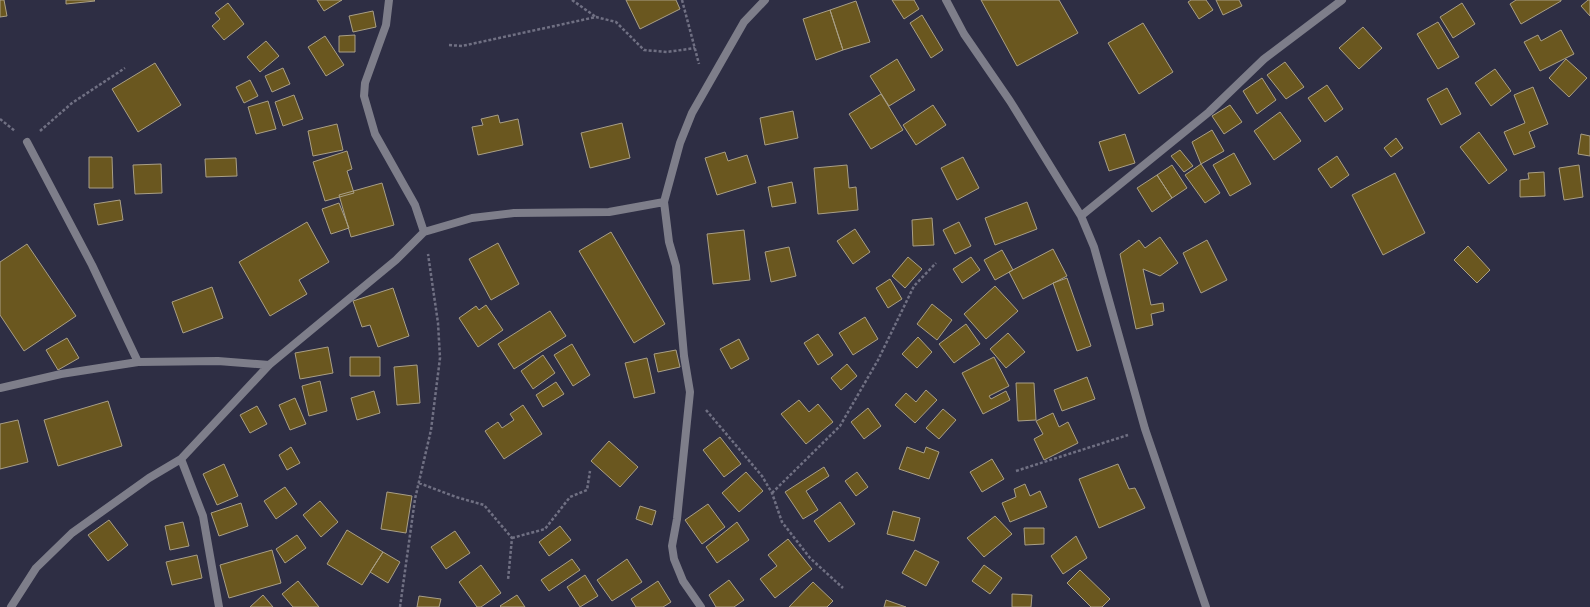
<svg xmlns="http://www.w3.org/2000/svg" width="1590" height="607" font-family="Raleway,sans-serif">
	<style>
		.building { fill: #6a571f; stroke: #a99f86 }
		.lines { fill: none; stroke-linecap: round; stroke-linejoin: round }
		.path { stroke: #707083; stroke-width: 2.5; stroke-dasharray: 3 2; stroke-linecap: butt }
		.street { stroke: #7e7e8a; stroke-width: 8 }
	</style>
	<rect width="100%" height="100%" fill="#2e2e44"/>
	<path class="building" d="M0,0h4l3,16 -7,1z
		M66,0h28l1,1 -29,3z
		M317,0h25l-18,11z
		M626,0h50l4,9 -40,20z
		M892,0h22l5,9 -15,10z
		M981,0h78l19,33 -61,33z
		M1191,0h15l7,10 -14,9 -11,-17z
		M1216,0h23l3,6 -19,9z
		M1516,0h45v1l-40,23 -11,-20z
		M1588,0h2v16l-9,-10z
		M856,1l14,41 -27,8 -13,-40z
		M228,3l16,21 -20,16 -12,-14 8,-7 -5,-6z
		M1462,3l13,21 -22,14 -13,-21z
		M830,10l13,40 -27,10 -13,-41z
		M373,11l3,16 -23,5 -4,-16z
		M922,15l21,35 -12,8 -21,-35z
		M1438,22l21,35 -21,12 -21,-35z
		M1143,23l30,49 -34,22 -31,-51z
		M1363,27l19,21 -23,21 -20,-21z
		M1561,30l13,24 -34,17 -16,-29 14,-7 3,6z
		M355,35v17h-16v-16z
		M325,36l19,29 -18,11 -18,-29z
		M266,41l13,15 -19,16 -13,-15z
		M897,59l18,31 -26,16 -19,-30z
		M1566,59l21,19 -18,19 -20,-19z
		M1285,62l19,25 -18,12 -19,-24z
		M155,63l26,42 -43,27 -26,-43z
		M283,68l7,16 -18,8 -7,-16z
		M1495,69l16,22 -20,15 -16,-23z
		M1262,78l14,22 -19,14 -14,-23z
		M250,80l8,16 -14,7 -8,-16z
		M1327,85l16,24 -18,13 -17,-24z
		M1533,87l15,37 -19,8 6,15 -21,8 -10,-23 21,-9 -11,-28z
		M1447,88l14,26 -20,11 -14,-26z
		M881,94l22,36 -32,19 -22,-35z
		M294,95l9,24 -20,7 -8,-24z
		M268,101l8,28 -20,5 -8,-27z
		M933,105l13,20 -30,20 -13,-20z
		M1230,105l12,17 -18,12 -12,-18z
		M793,111l5,27 -33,7 -5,-27z
		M1280,112l21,29 -27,19 -20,-29z
		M498,115l2,8 18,-4 5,26 -45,10 -6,-28 11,-2 -2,-6z
		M622,123l8,35 -40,10 -9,-35z
		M337,124l6,26 -30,6 -5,-25z
		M1212,130l12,21 -23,13 -9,-22z
		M1479,132l28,38 -18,14 -29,-37z
		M1125,134l10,29 -26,8 -10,-29z
		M1581,134l9,2v20l-12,-2z
		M1396,138l7,10 -12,9 -7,-9z
		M1180,150l13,16 -9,6 -13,-16z
		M347,151l5,18 -5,2 7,22 -29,8 -12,-39z
		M725,152l3,9 19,-6 9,28 -39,12 -12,-37z
		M1234,153l17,31 -21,12 -17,-31z
		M1337,156l12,19 -18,13 -13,-19z
		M89,157h23l1,31h-24z
		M963,157l16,31 -22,12 -16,-32z
		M236,158l1,18 -31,1 -1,-18z
		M161,164l1,29 -27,1 -2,-29z
		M1201,164l19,29 -15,10 -20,-28z
		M847,165l2,23 7,-1 2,23 -40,4 -4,-46z
		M1172,165l15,23 -15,10 -15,-23z
		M1579,165l4,32 -19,3 -5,-32z
		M1544,172l1,24 -25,1v-17l9,-1 -1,-6z
		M1395,173l30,60 -42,22 -31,-60z
		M1157,175l15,23 -20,14 -15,-24z
		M792,182l4,21 -24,4 -4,-20z
		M382,183l12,42 -43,12 -12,-42z
		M120,200l3,20 -25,5 -4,-21z
		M1027,202l10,27 -42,16 -10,-27z
		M339,203l10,25 -18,6 -9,-25z
		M932,218l2,27 -21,1 -1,-26z
		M307,222l22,40 -30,18 8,14 -37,22 -31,-54z
		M959,222l12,24 -16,8 -12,-24z
		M855,229l15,23 -17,12 -16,-23z
		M744,230l6,50 -37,4 -6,-50z
		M611,232l54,92 -31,19 -55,-92z
		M1160,237l18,26 -18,13 -17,-7 8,36 12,-2 1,8 -13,3 2,11 -17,4 -16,-75 19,-14 6,8z
		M1207,240l20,40 -26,13 -18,-40z
		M498,243l21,41 -28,16 -22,-41z
		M27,244l49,72 -52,35 -24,-36v-53z
		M1468,246l22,24 -13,13 -23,-23z
		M789,247l7,29 -25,6 -6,-30z
		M1053,249l14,27 -44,23 -14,-27z
		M1002,250l11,20 -18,10 -11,-20z
		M908,257l14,12 -17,19 -13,-12z
		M971,257l9,13 -18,13 -9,-14z
		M1067,278l24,68 -14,5 -24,-68z
		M890,279l12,20 -14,9 -12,-20z
		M995,286l23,25 -32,28 -22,-25z
		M212,287l11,31 -40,15 -11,-31z
		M393,288l16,48 -31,11 -8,-22 -8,2 -9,-26z
		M932,304l20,16 -15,20 -20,-16z
		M486,305l17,25 -25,17 -19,-29 17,-12 3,4z
		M550,311l16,25 -52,33 -16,-25z
		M865,317l13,22 -25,16 -14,-22z
		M966,324l14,20 -26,19 -15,-19z
		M1008,333l17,19 -19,16 -16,-19z
		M818,334l15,21 -15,10 -14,-22z
		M918,337l14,15 -15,16 -15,-14z
		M67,338l12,20 -21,12 -12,-20z
		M739,339l10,20 -18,10 -11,-20z
		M572,344l18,31 -17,11 -19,-31z
		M328,347l5,26 -33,6 -5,-26z
		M676,350l4,17 -22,5 -4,-18z
		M543,355l12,18 -22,16 -12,-18z
		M350,357h30v19h-30z
		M994,357l15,29 -20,10 2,3 15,-8 4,9 -27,14 -21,-41z
		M647,358l8,35 -21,5 -9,-35z
		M847,364l10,12 -16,14 -10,-12z
		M417,365l3,38 -23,2 -3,-38z
		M1087,377l8,22 -33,12 -8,-21z
		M320,381l7,30 -18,5 -7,-30z
		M556,382l8,12 -21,13 -7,-12z
		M1016,383h18l2,37 -18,1z
		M926,390l11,10 -22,23 -20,-18 11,-12 10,9z
		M374,391l6,22 -23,7 -6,-22z
		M295,398l11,26 -16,6 -11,-25z
		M799,400l10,12 9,-8 15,18 -27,22 -25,-30z
		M108,401l14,45 -64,20 -14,-46z
		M523,405l19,29 -38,25 -19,-28 13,-9 4,6 12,-8 -4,-6z
		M257,406l10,18 -17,9 -10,-18z
		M868,408l13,18 -17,13 -13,-17z
		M943,409l13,11 -17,19 -13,-11z
		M1053,413l6,14 9,-5 10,21 -34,17 -10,-21 9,-5 -7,-13z
		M18,420l10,42 -28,7v-45z
		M720,437l21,27 -17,13 -21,-27z
		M609,441l29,26 -18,20 -29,-26z
		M291,447l9,16 -13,7 -8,-15z
		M907,447l17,6 2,-6 13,5 -10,27 -30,-10z
		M992,459l12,20 -22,13 -12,-20z
		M224,464l14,32 -21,9 -14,-31z
		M1118,464l11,25 6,-1 10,20 -46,20 -20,-49z
		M824,467l5,9 -23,15 12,19 -15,9 -18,-27z
		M746,472l17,19 -24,21 -17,-19z
		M857,472l11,15 -12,9 -11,-15z
		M1025,484l5,12 10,-5 7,16 -37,15 -8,-19 14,-6 -2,-8z
		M285,487l12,17 -21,15 -12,-18z
		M387,492l25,4 -6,37 -25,-4z
		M320,501l18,21 -17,15 -18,-22z
		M840,502l15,22 -26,18 -15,-21z
		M241,503l7,23 -29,10 -8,-23z
		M708,504l17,23 -23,17 -17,-24z
		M640,506l16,5 -4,14 -16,-6z
		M893,511l27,7 -6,23 -27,-7z
		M995,516l17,18 -28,23 -17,-19z
		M109,520l19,25 -20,16 -20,-26z
		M183,522l6,24 -19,4 -5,-24z
		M737,522l12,18 -32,23 -11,-16z
		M560,526l11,14 -22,16 -10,-14z
		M1024,528h20v16l-19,1z
		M347,530l36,22 -21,33 -35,-21z
		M455,531l15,22 -24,16 -15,-22z
		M297,535l9,13 -21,15 -9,-14z
		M1076,536l11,22 -24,16 -12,-18z
		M788,539l24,30 -37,29 -15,-19 17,-13 -9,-11z
		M272,550l9,33 -52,15 -9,-33z
		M915,550l24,12 -13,24 -24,-13z
		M383,552l17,10 -12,21 -18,-11z
		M197,555l5,23 -30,7 -6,-23z
		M572,559l8,11 -31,21 -8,-11z
		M627,559l15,23 -30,19 -15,-21z
		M481,565l20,28 -20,14h-4l-18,-25z
		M984,565l18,13 -12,16 -18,-13z
		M1080,570l30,29 -8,8h-11l-24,-24z
		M585,575l13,21 -18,11 -13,-20z
		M729,580l15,20 -10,7h-18l-7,-12z
		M298,581l21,26h-26l-11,-13z
		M658,581l13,21 -8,5h-27l-5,-8z
		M813,582l20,19 -6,6h-38z
		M1012,594l20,1 -1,12h-19z
		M263,595l10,12h-23z
		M517,595l8,12h-24l-1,-1z
		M419,596l22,3 -2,8h-22z
		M886,600l20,7h-22z"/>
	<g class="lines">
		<path class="path" d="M572,0l24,17
			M682,0l17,64
			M449,45l13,1 134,-29 20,5 28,28 23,2 28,-4
			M0,119l15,12
			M40,131l32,-28 53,-35
			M706,410l56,66 10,17 10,29 28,36 33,30
			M1016,471l112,-36
			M419,483l37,14 28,8 28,33 -4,42
			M772,493l68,-67 38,-66 36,-74 22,-23
			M512,538l33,-9 25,-32 17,-7 3,-19
			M400,607l15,-108 16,-69 9,-72 -2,-35 -10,-69"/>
		<path class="street" d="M389,0l-3,25 -21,58 -1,13 11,38 40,71 9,27
			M946,0l18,34 46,67 71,115 13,31 51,182 61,178
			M27,142l65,123 46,97
			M1081,216l128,-104 55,-53 78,-59
			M0,388l61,-14 77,-12 80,-1 51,4
			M181,459l22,57 16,91
			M11,607l25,-39 36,-35 77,-55 32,-19 88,-94 127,-105 28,-28 48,-14 42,-5 95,-1 55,-10
			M701,607l-18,-26 -9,-22 -2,-13 5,-27 13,-127 -6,-36 -8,-90 -7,-24 -5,-40 16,-59 12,-30 52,-91 21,-22"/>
	</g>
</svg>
